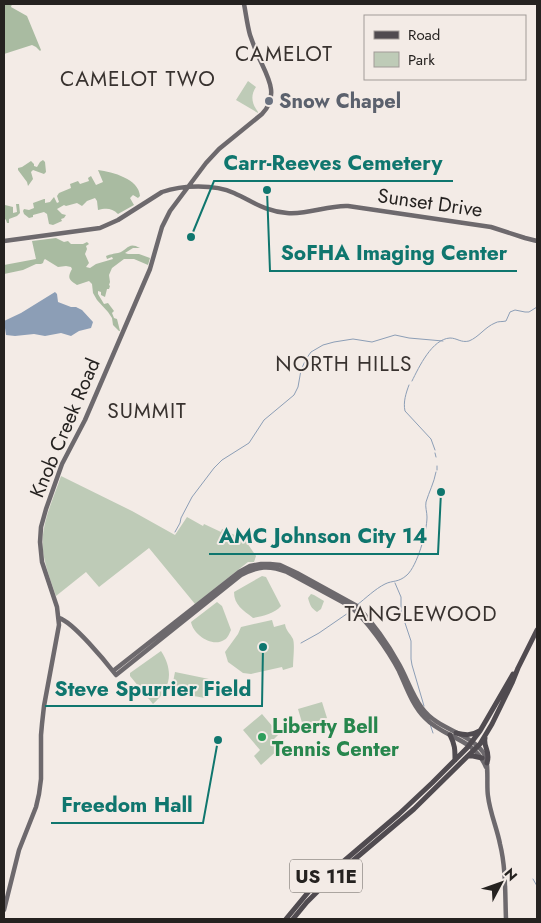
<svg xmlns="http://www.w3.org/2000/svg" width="541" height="923" font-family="Jost,sans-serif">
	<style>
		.green { fill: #becbb7 }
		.forest { fill: #a9bba1 }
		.water { fill: #8c9eb6 }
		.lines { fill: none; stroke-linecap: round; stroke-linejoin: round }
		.stream { stroke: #8c9eb6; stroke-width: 1 }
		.secondary { stroke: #6d696d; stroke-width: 4.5 }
		.primary { stroke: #504b50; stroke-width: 5 }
		.worship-dot { fill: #6b7280; stroke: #f3ebe6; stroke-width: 2 }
		.leisure-dot { fill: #2e9e5b; stroke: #f3ebe6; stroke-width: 2 }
		.labels { text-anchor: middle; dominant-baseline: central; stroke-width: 4; stroke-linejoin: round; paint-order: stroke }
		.shield { fill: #f3ebe6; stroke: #635e5b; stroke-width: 1 }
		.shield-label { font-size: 19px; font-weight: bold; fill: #252220 }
		.worship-label { font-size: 20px; font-weight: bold; fill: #5b616d; stroke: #f3ebe6; text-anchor: start }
		.street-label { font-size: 20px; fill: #252220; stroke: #f3ebe6 }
		.leisure-label { font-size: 20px; font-weight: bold; fill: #27864d; stroke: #f3ebe6; text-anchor: start }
		.neighbourhood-label { font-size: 21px; letter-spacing: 1px; fill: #38322f; stroke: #f3ebe6 }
		.leader { fill: none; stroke: #0f766e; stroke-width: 2 }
		.callout-dot { fill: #0f766e; stroke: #f3ebe6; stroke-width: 2 }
		.callout-label { font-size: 21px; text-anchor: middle; font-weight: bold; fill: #0f766e; stroke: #f3ebe6; stroke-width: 4; stroke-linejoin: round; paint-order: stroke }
	</style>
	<rect width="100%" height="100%" fill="#f3ebe6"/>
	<path class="green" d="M248,81l8,6c-6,9 -4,17 2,25v1l-22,-13z
		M61,476l71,35 43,24 12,-18 16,9 1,-2 17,8 1,-3 23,11 11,16 -2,6h-6l-53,42 -46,-56 -50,39 -13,-15 -30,24c-5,-15 -11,-30 -13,-45 -3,-26 10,-51 18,-75z
		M262,576l4,1 15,29c-7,8 -18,10 -28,12 -10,-8 -19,-13 -19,-26z
		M311,594l3,1 10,6 -3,8 -4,3c-6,-4 -7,-7 -9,-14z
		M217,602l5,4 9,24c-2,4 -3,8 -7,10 -12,8 -31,-6 -33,-18z
		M272,620l2,7 11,-3c1,7 5,9 8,15 2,6 0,20 0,28l-10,3 -1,-3 -31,7 -8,-1 -15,-11 -3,-10 13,-18 3,-7z
		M161,651c13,20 10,38 -8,53l-23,-28v-3z
		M175,672l34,7 -4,19 -34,-6z
		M322,702l5,16 -24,8 -5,-17z
		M262,714l17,20 -6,6 7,8 -19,17 -7,-9 6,-6 -17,-20z"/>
	<path class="forest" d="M4,4h8l-1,3 16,9 14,34 -1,1 -4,-4 -4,-2 -28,9z
		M43,160l2,2 1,10 -2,2 -11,-4 -2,2 2,7 -5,7 -1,-4 -9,-12v-2l4,-1 9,-6 3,3v2l3,1 3,-5z
		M98,170c15,2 41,9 42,26l-2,2 -5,-3 -3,3 4,7 -16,9c-6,-6 -12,-6 -20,-4l-1,-9 -2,-3 -8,3 -5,5 -5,-3 -11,3 -2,-1 -7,4 5,5 4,1 -2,3 -3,1 1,2 -9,4 -4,-1 -2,-10 -3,-2 -11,3v2l-4,1 -5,-4 -1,-3 1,-2 5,1 5,-2 -1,-5 11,-4h1v4l5,-1 4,-5 3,6 2,-1 -2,-6 2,-3 12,-5 -1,-4 8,-3 2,3 9,-3 -1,-3 3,-2 5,9 7,-3z
		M4,204l1,1 8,2v6l4,-1 -1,-8h3l1,9 -3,3 -8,3v4h-2l-1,-3 -2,-2z
		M56,238l8,4 4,-1 3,3h12l4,-2 2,2 -3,2 1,3 -2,5 4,9 -3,4 4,1 6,-4 17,-5 -1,-2 -5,2 -1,-3c5,-2 7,-2 12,-3 10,-3 10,-12 22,-5h-7l-8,5 3,1h11l11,4 -2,7 -14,-6h-10l-12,9 -3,7 1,7 -1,3 1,1 -1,3h-2l-2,8 -4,-2v-3l-3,-1v3l6,10 4,-1 6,8 -2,2 2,5 3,1 3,12h-1l-6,-6 -1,-7 -4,-6 -11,-12 -4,-7 -1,-9 -3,-3 -12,4c-8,-5 -10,-7 -5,-16l-1,-2 -5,-1 -8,1 -13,-8 -1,1 -1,3 -2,1h-5l-13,6 -19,4v-9l32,-6 -4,-18z"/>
	<path class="water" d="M55,292l2,2 1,8 13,5h5l6,3 11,12 -2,6 -12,3 -8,5 -10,-3 -16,3 -11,-2 -19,2 -9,-1 -2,-14 17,-8z"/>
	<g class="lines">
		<path class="stream" d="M412,381c7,-14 20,-42 38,-43 7,0 11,5 19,3 10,-4 16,-14 26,-18 3,-2 7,-1 11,-2l4,-9 5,-2 10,2h4l8,-5
			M409,385c-3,8 -6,17 -4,26l26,28 4,11
			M435,453l1,4
			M437,466v4
			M175,532l5,-9 1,-5 11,-21 22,-29 8,-8 27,-17 15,-23 30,-25 4,-8 3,-17 5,-11 5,-7 12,-7 11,-3 19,-3 19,3 23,-7 14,3 34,3
			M395,583l6,14v14l10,30v18l1,6 12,41
			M357,605c9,-7 18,-16 28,-21 8,-4 13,-1 22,-9 10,-9 20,-43 20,-58 0,-5 -2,-10 -1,-15 3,-10 8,-19 10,-30
			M301,643l18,-10 32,-22
			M430,724l3,9
			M533,879l4,7"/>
		<path class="secondary" d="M4,241l96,-13 18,-8 44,-28c20,-7 53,-8 72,1 20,9 30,18 53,20 21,2 41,-8 61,-7l143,21 34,11 12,3
			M59,618c14,4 47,44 57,57l125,-100c17,-9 28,-10 46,-3l61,33c18,13 41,47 51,66 7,15 13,34 26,47 20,21 48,19 61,49
			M113,671l126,-99 11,-6 11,-2h9l10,1 17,8 60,33c16,17 31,38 42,58 8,14 13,31 23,44 16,22 46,24 61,44 7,9 3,32 5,44 2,17 9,32 12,48 6,24 5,50 6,75
			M4,910l15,-60 17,-43 3,-13 2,-15v-44l1,-11 2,-18 15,-81 -2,-18 -15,-45 -2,-20 1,-15 5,-18 16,-45 23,-44 65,-151 12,-42 8,-16 36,-48 13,-14 43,-35c17,-18 7,-35 -2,-54 -4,-8 -7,-17 -10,-25 -3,-11 -4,-21 -6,-31"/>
		<path class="primary" d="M456,733c9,2 15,3 23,-2
			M450,735c5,10 5,14 5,25
			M485,738c-2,10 6,13 2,25
			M468,756h5l9,2
			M286,919l24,-29 89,-76 33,-31 35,-35 13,-17 33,-57
			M293,919l14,-17 16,-16 91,-77 66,-65 12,-20 20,-41 6,-15 19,-38"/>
	</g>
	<circle class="worship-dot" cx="269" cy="101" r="5"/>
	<circle class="leisure-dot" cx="262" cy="737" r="5"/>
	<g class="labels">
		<rect class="shield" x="290" y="859.5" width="72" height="33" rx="4"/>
		<g class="shield-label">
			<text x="326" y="876">US 11E</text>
		</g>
		<g class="worship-label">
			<text x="279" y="101">Snow Chapel</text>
		</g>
		<g class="street-label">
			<text transform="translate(430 203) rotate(8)">Sunset Drive</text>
			<text transform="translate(65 428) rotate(-67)">Knob Creek Road</text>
		</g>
		<g class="leisure-label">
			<text x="272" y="726">Liberty Bell<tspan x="272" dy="23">Tennis Center</tspan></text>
		</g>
		<g class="neighbourhood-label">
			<text x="284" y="54">CAMELOT</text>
			<text x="138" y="79">CAMELOT TWO</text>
			<text x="344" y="364">NORTH HILLS</text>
			<text x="147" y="411">SUMMIT</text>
			<text x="421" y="614">TANGLEWOOD</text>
		</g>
	</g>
	<path class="leader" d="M191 237L214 181H453M267 190L270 271H517M441 492L438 554H209M263 647L262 706H45M218 740L203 823H51"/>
	<g class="callout-dot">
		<circle cx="191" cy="237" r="5"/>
		<circle cx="267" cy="190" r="5"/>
		<circle cx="441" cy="492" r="5"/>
		<circle cx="263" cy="647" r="5"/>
		<circle cx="218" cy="740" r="5"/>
	</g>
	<g class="callout-label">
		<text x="333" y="170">Carr-Reeves Cemetery</text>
		<text x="394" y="260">SoFHA Imaging Center</text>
		<text x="323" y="543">AMC Johnson City 14</text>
		<text x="153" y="696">Steve Spurrier Field</text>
		<text x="127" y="812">Freedom Hall</text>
	</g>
	<rect width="541" height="923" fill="none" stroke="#252220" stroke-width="10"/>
	<rect x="364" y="15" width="162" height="65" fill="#f3ebe6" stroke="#a19b97"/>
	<rect x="374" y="31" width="25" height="8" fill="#504b50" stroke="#a19b97"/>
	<text x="408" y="40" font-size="15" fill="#252220">Road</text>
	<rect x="374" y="52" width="25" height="15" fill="#becbb7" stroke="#a19b97"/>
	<text x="408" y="65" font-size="15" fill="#252220">Park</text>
	<g transform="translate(501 883) rotate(49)" stroke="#f3ebe6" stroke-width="4" paint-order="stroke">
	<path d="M0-4L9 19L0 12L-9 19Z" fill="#252220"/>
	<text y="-8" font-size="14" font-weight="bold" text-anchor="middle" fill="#252220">N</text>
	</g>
</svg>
